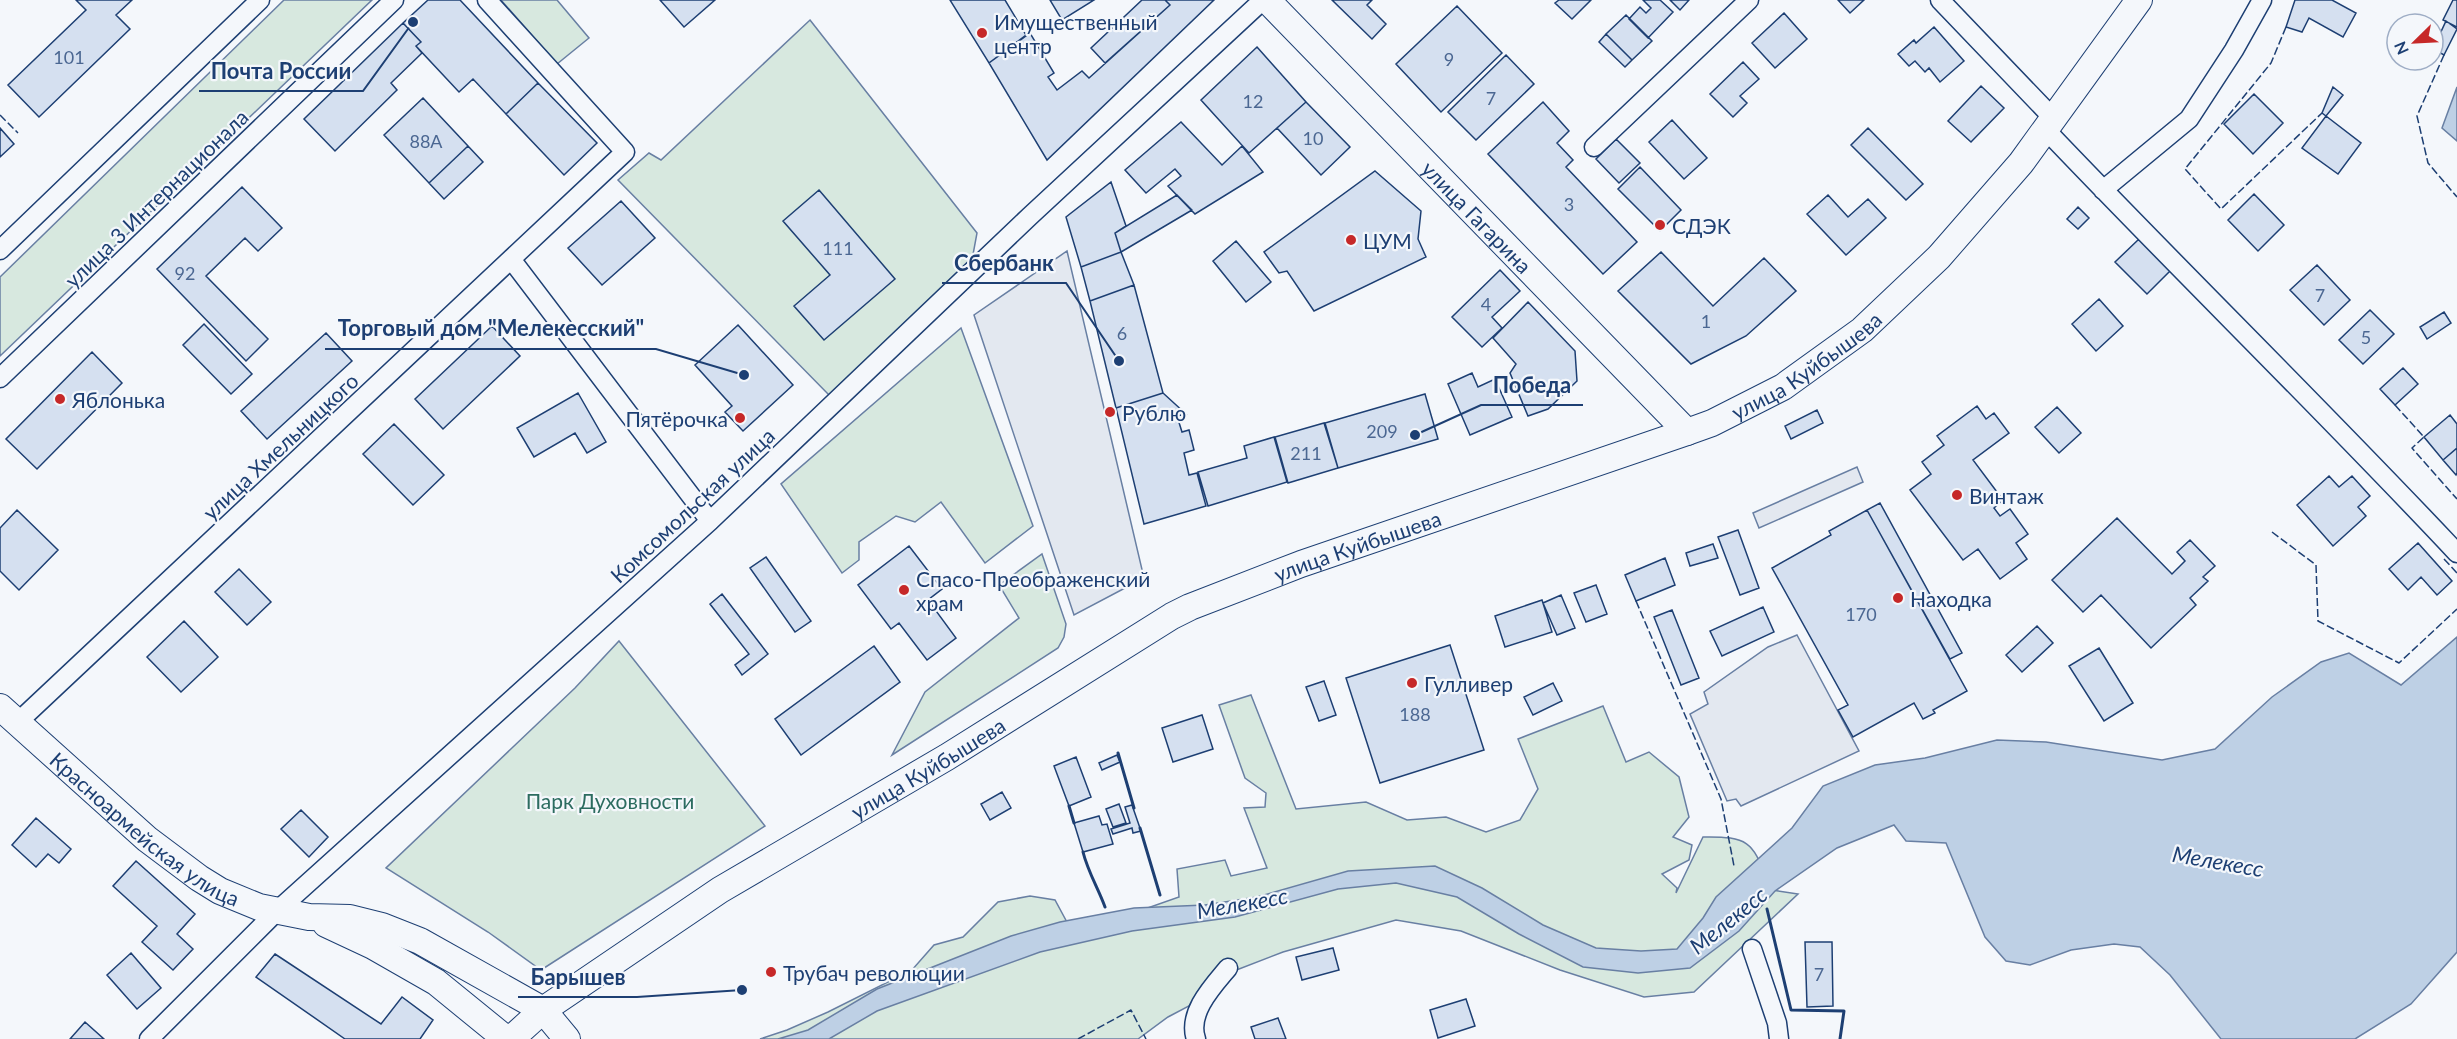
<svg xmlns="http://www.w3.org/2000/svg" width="2457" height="1039" font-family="Lato,sans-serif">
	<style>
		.green { fill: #d7e8df; stroke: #687fa3; stroke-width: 1.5 }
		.parking { fill: #e3e8f0; stroke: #687fa3; stroke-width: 1.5 }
		.water { fill: #bed0e5; stroke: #687fa3; stroke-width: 1.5 }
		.building { fill: #d5e0f0; stroke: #1d3f73; stroke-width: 1.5 }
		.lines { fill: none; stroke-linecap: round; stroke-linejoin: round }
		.street-casing { stroke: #1d3f73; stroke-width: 21 }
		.secondary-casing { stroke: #1d3f73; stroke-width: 28 }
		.street { stroke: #f4f7fb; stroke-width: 18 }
		.secondary { stroke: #f4f7fb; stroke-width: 26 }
		.fence { stroke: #1d3f73; stroke-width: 1.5; stroke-dasharray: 8 3; stroke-linecap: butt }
		.wall { stroke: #1d3f73; stroke-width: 3 }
		.poi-dot { fill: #c62828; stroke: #f4f7fb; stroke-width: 2 }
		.labels { text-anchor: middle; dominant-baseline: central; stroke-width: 4.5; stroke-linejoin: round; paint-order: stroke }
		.number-label { font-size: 18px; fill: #4b6792 }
		.poi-label { font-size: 21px; fill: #1d3f73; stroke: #f4f7fb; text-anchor: start }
		.street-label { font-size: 21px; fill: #1d3f73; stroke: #f4f7fb }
		.park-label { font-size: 21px; fill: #2c6c60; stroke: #f4f7fb }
		.water-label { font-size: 22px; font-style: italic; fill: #1d3f73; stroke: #f4f7fb }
		.leader { fill: none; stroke: #1d3f73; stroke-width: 2 }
		.callout-dot { fill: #1d3f73; stroke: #f4f7fb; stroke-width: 2 }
		.callout-label { font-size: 22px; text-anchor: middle; font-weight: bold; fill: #1d3f73; stroke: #f4f7fb; stroke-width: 4.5; stroke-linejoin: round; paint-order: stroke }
	</style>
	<rect width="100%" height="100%" fill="#f4f7fb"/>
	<path class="green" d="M284,0h88l-372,356v-79z
		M501,0h56l32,38 -32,26z
		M810,20l167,213 -5,27 -143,135 -211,-215 31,-27 12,7z
		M961,328l72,198 -48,37 -44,-61 -26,20 -19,-6 -37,26v18l-17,13 -61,-89z
		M1042,554l24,70 -2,13 -6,11 -166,107 33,-63 94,-74 -20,-33z
		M619,641l146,185 -224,144 -53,-38 -102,-64 189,-180z
		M1251,695l45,114 70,-7 41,18 39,-3 40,15 34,-12 18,-31 -20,-50 85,-33 23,56 23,-10 30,25 10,40 -16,20 19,8 -3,15 -27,14 15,14 -1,5 27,-56c52,-1 49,8 69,53l26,4 -104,98 -50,5 -84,-27 -99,-39 -65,-11 -113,32 -62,24 -32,30 -21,11 -30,22h-378l27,-9 41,-18 84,-42 22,-25 29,-8 35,-35 32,-6 25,4 13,24 54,-7 57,-20 -2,-28 48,-9 6,16 36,-8 -23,-60 21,-1 1,-14 -21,-15 -26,-73z"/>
	<path class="parking" d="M1067,251l77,327 -70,37 -100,-300z
		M1857,467l6,15 -104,46 -6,-15z
		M1797,635l62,116 -118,55 -5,-7 -9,2 -37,-87 18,-10 -4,-12 64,-45z"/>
	<path class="water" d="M2457,87v54l-15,-13z
		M2457,637v315l-46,52 -56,35h-134l-51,-64 -30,-28 -26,-3 -43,6 -41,15 -24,-4 -21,-24 -39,-94 -40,-2 -12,-16 -57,23 -62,43 -36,40 -49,37 -52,5 -55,-6 -64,-33 -62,-37 -61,-14 -58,6 -103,28 -103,14 -92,21 -163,59 -48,28h-51l30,-9 69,-41 134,-53 49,-14 74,-14 71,-3 52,-8 91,-26 87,-5 47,22 61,37 53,23 45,3 36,-2 26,-31 13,-21 76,-69 31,-42 52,-21 50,-7 72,-18 49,2 116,18 53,-11 57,-52 49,-35 28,-9 52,32z"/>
	<path class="building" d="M76,0h56l-16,15 14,14 -91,88 -31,-32 78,-75z
		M428,0h32l78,83 -32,31 -33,-35 -14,13 -43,-46 5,-4 -18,-19z
		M660,0h55l-31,27z
		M950,0h55l21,35 -37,28z
		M1050,0h44l-32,20z
		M1142,0h23l5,5 -65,58 -14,-15z
		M1165,0h49l-167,160 -58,-97 41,-30 24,40 -6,4 9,13 25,-19 7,7 81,-73z
		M1332,0h40l-5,5 19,19 -14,15z
		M1559,0h32l-19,19 -17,-16z
		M1643,0h17l13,12 -25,26 -19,-19 11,-12 6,6 5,-5z
		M1670,0h19l-9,10z
		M1838,0h26l-14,13z
		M2295,0h37l24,13 -13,24 -34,-19 -7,14 -16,-5z
		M2453,0h4v27l-14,-7z
		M1457,6l45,47 -61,59 -45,-48z
		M1784,13l23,26 -32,29 -23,-25z
		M1626,15l26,26 -20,19 -26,-26z
		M2446,21l11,8 -13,26 -11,-6z
		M403,23l18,19 -5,4 6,7 -31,30 6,7 -62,61 -31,-32z
		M1934,27l30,34 -24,21 -11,-14 -4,4 -10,-11 -6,5 -11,-12 16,-14 2,3z
		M1606,34l26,26 -7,7 -26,-25z
		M1257,47l49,55 -57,51 -48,-53z
		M1506,55l28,29 -58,56 -28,-28z
		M1743,62l16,17 -19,17 7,7 -14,14 -23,-23z
		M538,83l59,60 -33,32 -58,-61z
		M1981,86l23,22 -33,34 -23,-21z
		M2333,87l10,8 -17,21 -4,-3z
		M2254,94l29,29 -30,31 -29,-30z
		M423,98l45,48 -39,37 -45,-48z
		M1306,102l44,45 -29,28 -44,-47z
		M1543,102l26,29 -12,12 16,17 -7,7 71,75 -34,32 -115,-120z
		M2326,116l35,27 -23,31 -36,-26z
		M1672,120l35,38 -23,21 -35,-37z
		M1181,122l41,43 20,-19 21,26 -68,42 -27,-28 13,-10 -6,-7 -29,24 -21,-23z
		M0,128l14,16 -14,13z
		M1868,128l55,56 -17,16 -55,-55z
		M1616,139l24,24 -21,20 -23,-24z
		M468,146l15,16 -39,37 -15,-16z
		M1640,167l41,43 -21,21 -42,-42z
		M1375,171l46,40 -3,28 8,18 -112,54 -27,-40 -8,2 -15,-21z
		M1111,182l15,44 -11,7 6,19 -40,15 -15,-50z
		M242,187l40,41 -24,23 -13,-13 -39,38 62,63 -22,22 -89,-92z
		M819,190l76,89 -71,61 -30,-34 36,-31 -47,-54z
		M2254,194l30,31 -26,26 -30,-31z
		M1177,195l15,15 -71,42 -6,-19z
		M1828,195l20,22 20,-18 18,19 -40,37 -39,-41z
		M621,201l34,37 -53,47 -34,-37z
		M2078,207l11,11 -11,11 -11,-10z
		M2139,239l31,32 -23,23 -32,-32z
		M1236,241l35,41 -25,20 -33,-41z
		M1121,252l13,33 -44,16 -9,-34z
		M1661,252l52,54 51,-48 32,33 -50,45 -55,28 -73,-73z
		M2317,265l33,35 -26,25 -34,-35z
		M1500,270l20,21 -28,26 10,11 -20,19 -30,-30z
		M1134,285l29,108 -47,15 -26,-107z
		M2099,299l24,27 -27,25 -24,-27z
		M1528,302l47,49 2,30 -29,28 -20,7 -18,-43 6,-9 -23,-26z
		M2370,310l24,24 -31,30 -24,-24z
		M2444,312l7,11 -24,16 -7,-12z
		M204,324l48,50 -21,20 -48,-49z
		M738,325l55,60 -50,46 -18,-19 7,-6 -37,-41z
		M492,326l28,30 -77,73 -28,-30z
		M326,333l26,28 -85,78 -26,-28z
		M92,352l30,31 -85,86 -31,-30z
		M2403,368l15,16 -23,21 -15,-16z
		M1472,373l6,14 17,-8 17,38 -42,18 -22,-51z
		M578,393l28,49 -19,11 -12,-20 -41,24 -17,-29z
		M1163,393l23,21 -9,2 5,16 7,-2 5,20 -10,3 5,22 8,-2 9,33 -62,18 -28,-116z
		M1425,394l13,45 -100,29 -13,-45z
		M1977,406l9,13 8,-6 15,20 -36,27 30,40 -9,8 6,8 10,-7 18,25 -12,9 11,16 -27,20 -22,-30 -15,11 -53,-70 21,-16 -9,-12 22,-17 -7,-9z
		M2057,407l24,26 -22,20 -24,-26z
		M1817,410l6,13 -32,16 -6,-13z
		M2450,415l7,9v24l-14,12 -19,-23z
		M1324,423l14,45 -50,15 -13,-46z
		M394,424l50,51 -31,30 -50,-51z
		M1274,437l13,45 -79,24 -10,-34 49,-14 -3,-12z
		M2457,448v25l-1,2 -13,-15z
		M2329,476l10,11 13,-11 18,20 -12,11 8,9 -33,30 -36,-41z
		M1880,503l82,150 -12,6 -83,-149z
		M17,510l41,40 -39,40 -19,-19v-43z
		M1867,510l100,181 -34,19 2,3 -12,6 -9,-16 -61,34 -15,-27 10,-5 -76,-137 59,-33 -2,-4z
		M2117,518l55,56 13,-13 -8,-9 13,-12 25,26 -12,11 5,4 -18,17 6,7 -45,43 -50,-53 -18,17 -31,-32z
		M1738,530l21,58 -19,7 -22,-58z
		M2418,543l34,38 -15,14 -16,-18 -13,13 -19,-21z
		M1713,544l5,14 -28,8 -4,-13z
		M909,546l33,43 -14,11 28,38 -29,22 -28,-37 -8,6 -33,-44z
		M766,557l45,64 -16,11 -45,-64z
		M1665,558l10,27 -39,16 -11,-26z
		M239,569l32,33 -24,23 -32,-33z
		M1596,585l11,29 -21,8 -12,-29z
		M722,594l46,60 -26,21 -7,-10 14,-11 -39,-50z
		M1561,595l14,33 -18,7 -14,-32z
		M1542,600l10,32 -47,15 -10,-31z
		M1763,607l11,25 -52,24 -12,-25z
		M1672,610l27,68 -18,7 -27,-68z
		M184,621l34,36 -37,35 -34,-35z
		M2037,626l16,17 -31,29 -16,-17z
		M1450,645l34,105 -104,33 -34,-105z
		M874,646l26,36 -99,73 -26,-36z
		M2099,648l34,55 -29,18 -35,-55z
		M1324,681l12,34 -17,6 -13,-34z
		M1553,683l9,18 -29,14 -9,-18z
		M1202,715l11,34 -40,13 -11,-34z
		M1117,755l3,7 -18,8 -3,-7z
		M1076,757l15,40 -22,9 -15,-40z
		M1002,792l9,16 -21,12 -9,-16z
		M1119,804l7,19 -13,4 -7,-18z
		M1132,805l9,26 -8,2 -1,-5 -19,6 -2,-5 19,-6 -5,-16z
		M301,810l27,27 -19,20 -28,-28z
		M1099,816l3,9 5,-1 6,20 -30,8 -9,-29z
		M36,818l35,31 -12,14 -11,-9 -12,13 -24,-22z
		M136,861l59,53 -18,20 16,15 -20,21 -31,-28 15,-16 -44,-40z
		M1805,942h27l1,64 -26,1z
		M1333,948l6,22 -37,10 -6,-23z
		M131,953l30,35 -24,21 -30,-34z
		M275,954l106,70 21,-27 31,23 -13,19h-75l-89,-62z
		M1466,999l9,27 -37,12 -8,-28z
		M1278,1018l8,21h-31l-4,-12z
		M85,1022l19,17h-34z"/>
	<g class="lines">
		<g class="street-casing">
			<path id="street" d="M1940,0l113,118
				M2045,129c136,143 277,280 412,424
				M1594,147l155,-147
				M2103,190l86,-71 45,-69 28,-50
				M0,250l260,-250
				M511,259l199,262
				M0,378l394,-378
				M18,722l607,-570 -138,-152
				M1752,949l25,74 2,16
				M149,1039l129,-129 432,-389 320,-305 233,-216
				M1196,1039c-9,-26 17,-53 32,-71"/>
		</g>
		<g class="secondary-casing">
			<g id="secondary">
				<path id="s1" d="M1267,0l420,432"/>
				<path id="s2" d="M0,707l147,132 52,39 21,13 39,16 50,10 41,1 32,8 38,15 123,69 24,29"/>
				<path d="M326,924l47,22 63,36 70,57"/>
				<path id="s3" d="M511,1039l32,-29 177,-120 227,-133 225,-141 18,-9 111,-43 386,-132 25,-9 71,-36 79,-57 77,-73 82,-94 118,-163"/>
			</g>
		</g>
		<use href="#street" class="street"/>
		<use href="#secondary" class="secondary"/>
		<path class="fence" d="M2286,27l-15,36 -86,106 36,40 101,-96
			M2444,55l-27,61 11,47 29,34
			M0,115l18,18
			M2395,405l29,32 -12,11 45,51
			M2272,532l44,33 2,56 81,42 58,-54
			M2444,559l13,14
			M1636,601l85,198 13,67
			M1078,1039l53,-29 15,29"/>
		<path class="wall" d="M1118,753l16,55
			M1069,806l5,17
			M1140,828l20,67
			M1083,852c5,20 15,36 22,55
			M1767,909l24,101 53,1 -4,28"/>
	</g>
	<g class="poi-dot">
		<circle cx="982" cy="33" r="6"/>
		<circle cx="1660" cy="225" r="6"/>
		<circle cx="1351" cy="240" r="6"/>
		<circle cx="60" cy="399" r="6"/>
		<circle cx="1110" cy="412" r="6"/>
		<circle cx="740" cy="418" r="6"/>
		<circle cx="1957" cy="495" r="6"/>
		<circle cx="904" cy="590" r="6"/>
		<circle cx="1898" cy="598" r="6"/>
		<circle cx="1412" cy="683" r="6"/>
		<circle cx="771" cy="972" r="6"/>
	</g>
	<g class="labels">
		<g class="number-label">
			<text x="69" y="57">101</text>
			<text x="1449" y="59">9</text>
			<text x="1491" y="98">7</text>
			<text x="1253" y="101">12</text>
			<text x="1313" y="138">10</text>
			<text x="426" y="141">88А</text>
			<text x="1569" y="204">3</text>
			<text x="838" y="248">111</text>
			<text x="185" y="273">92</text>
			<text x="2320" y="295">7</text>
			<text x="1486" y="304">4</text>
			<text x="1706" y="321">1</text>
			<text x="1122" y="333">6</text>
			<text x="2366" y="337">5</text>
			<text x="1382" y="431">209</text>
			<text x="1306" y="453">211</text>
			<text x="1861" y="614">170</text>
			<text x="1415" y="714">188</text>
			<text x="1819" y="974">7</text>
		</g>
		<g class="poi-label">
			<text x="994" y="21">Имущественный<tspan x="994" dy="24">центр</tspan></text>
			<text x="1672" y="225">СДЭК</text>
			<text x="1363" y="240">ЦУМ</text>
			<text x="72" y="399">Яблонька</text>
			<text x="1122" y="412">Рублю</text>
			<text x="728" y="418" text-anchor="end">Пятёрочка</text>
			<text x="1969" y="495">Винтаж</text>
			<text x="916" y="578">Спасо-Преображенский<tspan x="916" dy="24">храм</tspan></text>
			<text x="1910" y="598">Находка</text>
			<text x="1424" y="683">Гулливер</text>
			<text x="783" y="972">Трубач революции</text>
		</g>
		<g class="street-label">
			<text transform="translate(156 198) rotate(-44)">улица 3 Интернационала</text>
			<text stroke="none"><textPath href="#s1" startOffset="302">улица Гагарина</textPath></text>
			<text stroke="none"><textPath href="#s3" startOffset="1470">улица Куйбышева</textPath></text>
			<text transform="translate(280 446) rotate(-43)">улица Хмельницкого</text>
			<text transform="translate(692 505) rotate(-43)">Комсомольская улица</text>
			<text stroke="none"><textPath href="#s3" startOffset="984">улица Куйбышева</textPath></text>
			<text stroke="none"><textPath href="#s3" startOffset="498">улица Куйбышева</textPath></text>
			<text stroke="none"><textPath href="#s2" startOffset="190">Красноармейская улица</textPath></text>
		</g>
		<g class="park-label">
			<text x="610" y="800">Парк Духовности</text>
		</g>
		<g class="water-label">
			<text transform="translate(2218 861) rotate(10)">Мелекесс</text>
			<text transform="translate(1242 903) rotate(-10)">Мелекесс</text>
			<text transform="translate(1728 920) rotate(-39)">Мелекесс</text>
		</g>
	</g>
	<path class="leader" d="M413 22L363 91H199M1119 361L1066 283H942M744 375L656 349H325M1415 435L1481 405H1583M742 990L637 997H518"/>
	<g class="callout-dot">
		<circle cx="413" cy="22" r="6"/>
		<circle cx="1119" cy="361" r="6"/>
		<circle cx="744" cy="375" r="6"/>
		<circle cx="1415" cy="435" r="6"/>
		<circle cx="742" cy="990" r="6"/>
	</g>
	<g class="callout-label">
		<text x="281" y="79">Почта России</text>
		<text x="1004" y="271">Сбербанк</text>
		<text x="491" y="336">Торговый дом "Мелекесский"</text>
		<text x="1532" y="393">Победа</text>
		<text x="578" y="985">Барышев</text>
	</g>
	<g transform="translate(2415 42) rotate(246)"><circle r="28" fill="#f4f7fb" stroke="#9eadc5" stroke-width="1.5"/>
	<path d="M0-4.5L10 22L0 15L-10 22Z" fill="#c62828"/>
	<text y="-9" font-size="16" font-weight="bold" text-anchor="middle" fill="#1d3f73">N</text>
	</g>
</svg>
